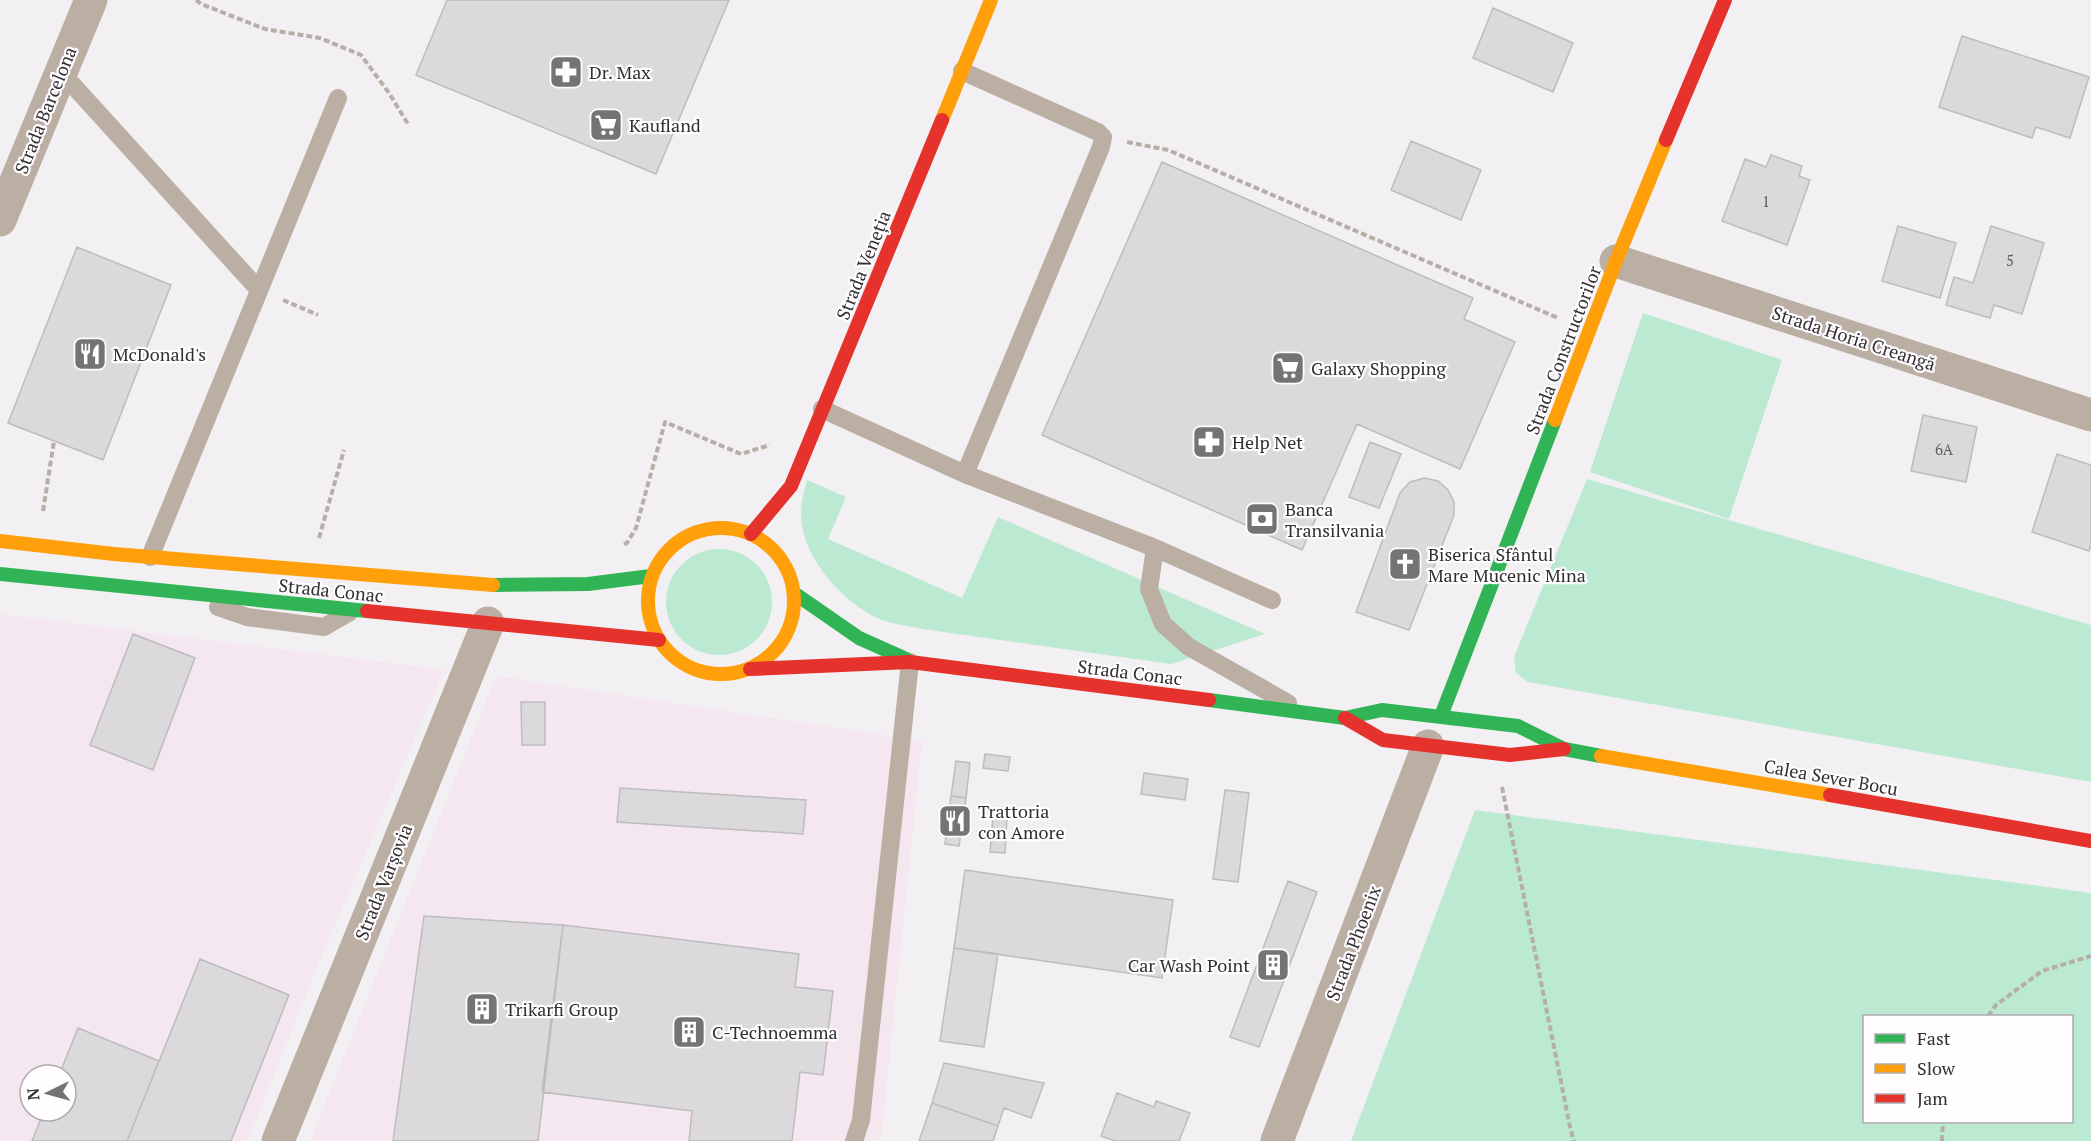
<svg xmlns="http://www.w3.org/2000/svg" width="2091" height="1141" font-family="'PT Serif',serif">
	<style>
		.industrial { fill: #f4e7ef; fill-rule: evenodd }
		.green { fill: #bce9d2; fill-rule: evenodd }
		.building { fill: #dbd9db; stroke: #bdbcbe; stroke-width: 1.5 }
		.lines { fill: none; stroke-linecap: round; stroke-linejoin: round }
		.path { stroke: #b6afa7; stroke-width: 4; stroke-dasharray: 6 3; stroke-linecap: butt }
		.lane { stroke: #bbafa4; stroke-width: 18 }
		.street { stroke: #bbafa4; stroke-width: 33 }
		.fast { stroke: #30b455; stroke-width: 14 }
		.slow { stroke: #ff9f0a; stroke-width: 14 }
		.jam { stroke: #e5322d; stroke-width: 14 }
		.labels { text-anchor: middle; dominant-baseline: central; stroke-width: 4.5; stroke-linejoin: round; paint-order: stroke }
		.number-label { font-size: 15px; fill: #5c5a5c }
		.poi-label { font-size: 18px; fill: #312f31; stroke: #fffdff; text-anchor: start }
		.street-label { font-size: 18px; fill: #312f31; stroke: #fffdff }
	</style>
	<rect width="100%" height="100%" fill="#f2f0f2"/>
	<path class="industrial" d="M0,614l444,56 -122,285 -74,186h-248zM30,1075h36v36h-36z
		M496,676l426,65 -40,389 -4,11h-568z"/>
	<path class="green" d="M1643,313l139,47 -53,159 -139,-47z
		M1587,479l504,146v157l-563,-100 -12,-9 -2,-16z
		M807,480l39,17 -18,42 134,59 36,-81 267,117 -94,30 -249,-35c-12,-3 -26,-4 -37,-8 -35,-12 -74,-54 -82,-90 -4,-18 -1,-34 4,-51z
		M666 602a53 53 0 1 1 106 0a53 53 0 1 1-106 0Z
		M1475,810l616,83v248h-740zM2072,1016v106h-208v-106z"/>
	<path class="building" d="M447,0h282l-73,174 -240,-99z
		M1493,8l80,35 -20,49 -80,-34z
		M1962,36l127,41 -19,61 -34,-11 -4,11 -93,-31z
		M1411,141l70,29 -20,50 -70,-30z
		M1771,155l31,11 -3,10 11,4 -23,65 -65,-24 23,-62 21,8z
		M1162,162l311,136 -9,21 51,23 -55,127 -103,-45 -55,126 -260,-115z
		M1898,226l58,17 -16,55 -58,-17z
		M1991,226l53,17 -22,71 -28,-9 -4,13 -44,-13 8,-28 19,6z
		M77,247l94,38 -68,175 -95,-37z
		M1923,415l54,12 -11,55 -55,-11z
		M1370,442l31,12 -22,54 -30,-11z
		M2057,454l34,11v80l-2,6 -57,-19z
		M1424,478l14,3 10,9 6,12v13l-45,115 -53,-18 44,-119 10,-11z
		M133,634l62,24 -42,112 -63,-25z
		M521,702h24v43h-23z
		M985,754l25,3 -2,14 -25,-3z
		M956,761l14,2 -4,35 -15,-2z
		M1144,773l44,6 -3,21 -44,-6z
		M620,788l186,12 -3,34 -186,-12z
		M1225,790l24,3 -11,89 -25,-3z
		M951,796l15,2 -7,48 -14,-2z
		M993,817l14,1 -2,35 -15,-1z
		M965,870l208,30 -11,78 -208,-30z
		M1288,881l29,11 -58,155 -29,-10z
		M424,916l139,9 -25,216h-145z
		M563,925l236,29 -4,33 38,4 -10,84 -23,-3 -8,69h-103l3,-30 -150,-19z
		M954,948l44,6 -14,93 -44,-6z
		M200,959l89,36 -58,146h-104z
		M78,1028l81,33 -32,80h-95l12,-30h22v-36h-7z
		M944,1063l100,20 -13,35 -27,-10 -6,18 -66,-23z
		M1117,1093l37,14 2,-6 34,12 -11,28h-64l-14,-5z
		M932,1103l66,23 -5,15h-74z"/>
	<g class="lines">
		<path class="path" d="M196,0l5,4 64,25 55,9 41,17 28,38 19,31
			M1127,142l41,8 390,168
			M283,300l35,15
			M43,511l11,-70
			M319,538l25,-88
			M624,544l3,-1 9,-15 29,-106 76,32 29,-9
			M1502,787l68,340 4,14
			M1988,1016l8,-11 46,-34 49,-15
			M1942,1141l1,-19"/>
		<path class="lane" d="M962,71l136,61 5,5 -2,10 -136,327
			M61,72l198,218
			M822,409l143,65 190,74 117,52
			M1155,548l-6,41 14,35 26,23 99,56
			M150,557l188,-459
			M218,607l29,10 77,10 26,-15
			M854,1141l7,-21 49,-458"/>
		<path class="street" d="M0,220l91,-220
			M1616,261l475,154
			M278,1141l210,-518
			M1277,1141l151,-395"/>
		<path class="fast" d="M0,574l367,37
			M493,585l95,-1 63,-8
			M794,593l65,45 47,21
			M1209,700l136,18 37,-8 136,16 46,23 37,7
			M1441,716l114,-296"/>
		<path class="slow" d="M942,120l49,-120
			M1555,420l61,-159 50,-121
			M648 601a73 73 0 1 1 146 0a73 73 0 1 1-146 0Z
			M0,541l114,13 379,31
			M1601,756l229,39"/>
		<path class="jam" d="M1666,140l59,-140
			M751,534l40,-48 151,-366
			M367,611l292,29
			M750,669l160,-7 299,38
			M1345,718l38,22 127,15 54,-6
			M1830,795l261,46"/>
	</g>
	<defs>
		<g id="pharmacy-square" transform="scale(1.725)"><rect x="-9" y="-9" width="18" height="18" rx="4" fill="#757375" stroke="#fffdff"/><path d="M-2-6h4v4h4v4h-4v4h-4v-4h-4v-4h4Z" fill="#fff"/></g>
		<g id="supermarket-square" transform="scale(1.725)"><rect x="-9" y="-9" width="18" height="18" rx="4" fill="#757375" stroke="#fffdff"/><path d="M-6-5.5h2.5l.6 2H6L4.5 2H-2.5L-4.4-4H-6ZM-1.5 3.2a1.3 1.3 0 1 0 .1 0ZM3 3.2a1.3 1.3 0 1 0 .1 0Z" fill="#fff"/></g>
		<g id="restaurant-square" transform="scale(1.725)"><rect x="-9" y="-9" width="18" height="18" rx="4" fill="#757375" stroke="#fffdff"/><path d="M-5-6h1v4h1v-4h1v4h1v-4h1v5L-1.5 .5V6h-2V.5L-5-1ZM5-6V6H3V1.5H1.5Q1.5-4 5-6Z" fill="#fff"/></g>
		<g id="bank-square" transform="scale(1.725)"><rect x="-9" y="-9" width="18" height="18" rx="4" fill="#757375" stroke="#fffdff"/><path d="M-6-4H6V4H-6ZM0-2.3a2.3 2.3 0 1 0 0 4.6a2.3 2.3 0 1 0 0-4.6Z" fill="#fff"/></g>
		<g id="church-square" transform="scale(1.725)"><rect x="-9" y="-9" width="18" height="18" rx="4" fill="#757375" stroke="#fffdff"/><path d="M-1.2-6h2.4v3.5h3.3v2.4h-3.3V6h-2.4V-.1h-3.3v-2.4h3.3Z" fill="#fff"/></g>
		<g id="building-square" transform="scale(1.725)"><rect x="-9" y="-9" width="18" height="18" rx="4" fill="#757375" stroke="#fffdff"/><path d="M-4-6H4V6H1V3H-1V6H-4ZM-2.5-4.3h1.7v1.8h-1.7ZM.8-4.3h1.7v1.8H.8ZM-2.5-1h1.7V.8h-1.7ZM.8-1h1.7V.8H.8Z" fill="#fff"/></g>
	</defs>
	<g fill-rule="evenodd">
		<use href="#pharmacy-square" x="566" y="72"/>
		<use href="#supermarket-square" x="606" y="125"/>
		<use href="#restaurant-square" x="90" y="354"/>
		<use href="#supermarket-square" x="1288" y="368"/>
		<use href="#pharmacy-square" x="1209" y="442"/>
		<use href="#bank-square" x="1262" y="519"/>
		<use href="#church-square" x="1405" y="564"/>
		<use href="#restaurant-square" x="955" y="821"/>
		<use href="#building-square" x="1273" y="965"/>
		<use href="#building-square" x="482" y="1009"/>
		<use href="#building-square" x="689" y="1032"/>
	</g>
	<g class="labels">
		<g class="number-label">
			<text x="1766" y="201">1</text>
			<text x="2010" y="260">5</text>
			<text x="1944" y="449">6A</text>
		</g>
		<g class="poi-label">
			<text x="589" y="72">Dr. Max</text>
			<text x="629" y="125">Kaufland</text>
			<text x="113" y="354">McDonald's</text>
			<text x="1311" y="368">Galaxy Shopping</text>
			<text x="1232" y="442">Help Net</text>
			<text x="1285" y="509">Banca<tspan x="1285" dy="21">Transilvania</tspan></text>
			<text x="1428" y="554">Biserica Sfântul<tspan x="1428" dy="21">Mare Mucenic Mina</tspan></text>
			<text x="978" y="811">Trattoria<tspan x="978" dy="21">con Amore</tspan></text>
			<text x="1250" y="965" text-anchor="end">Car Wash Point</text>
			<text x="505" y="1009">Trikarfi Group</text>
			<text x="712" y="1032">C-Technoemma</text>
		</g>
		<g class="street-label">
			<text transform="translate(45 110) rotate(-68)">Strada Barcelona</text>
			<text transform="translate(863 265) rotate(-68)">Strada Veneția</text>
			<text transform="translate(1854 338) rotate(18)">Strada Horia Creangă</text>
			<text transform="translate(1563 350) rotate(-69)">Strada Constructorilor</text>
			<text transform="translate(331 590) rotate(6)">Strada Conac</text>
			<text transform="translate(1130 672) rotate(7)">Strada Conac</text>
			<text transform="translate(1831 777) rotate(10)">Calea Sever Bocu</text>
			<text transform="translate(383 882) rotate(-68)">Strada Varșovia</text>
			<text transform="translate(1353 943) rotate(-69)">Strada Phoenix</text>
		</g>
	</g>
	<rect x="1863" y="1015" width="210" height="108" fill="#fffdff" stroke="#adabad" stroke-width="1.5"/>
	<rect x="1875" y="1034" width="30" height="9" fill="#30b455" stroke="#adabad" stroke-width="1.5"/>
	<text x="1917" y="1045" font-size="18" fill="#312f31">Fast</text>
	<rect x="1875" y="1064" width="30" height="9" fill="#ff9f0a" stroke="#adabad" stroke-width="1.5"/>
	<text x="1917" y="1075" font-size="18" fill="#312f31">Slow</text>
	<rect x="1875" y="1094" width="30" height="9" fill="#e5322d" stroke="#adabad" stroke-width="1.5"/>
	<text x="1917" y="1105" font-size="18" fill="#312f31">Jam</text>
	<g transform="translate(48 1093) rotate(265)"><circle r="28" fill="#fffdff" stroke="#adabad" stroke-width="1.5"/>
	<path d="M0-4.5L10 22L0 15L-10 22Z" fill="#757375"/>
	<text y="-9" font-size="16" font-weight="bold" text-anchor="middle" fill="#312f31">N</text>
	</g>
</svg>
